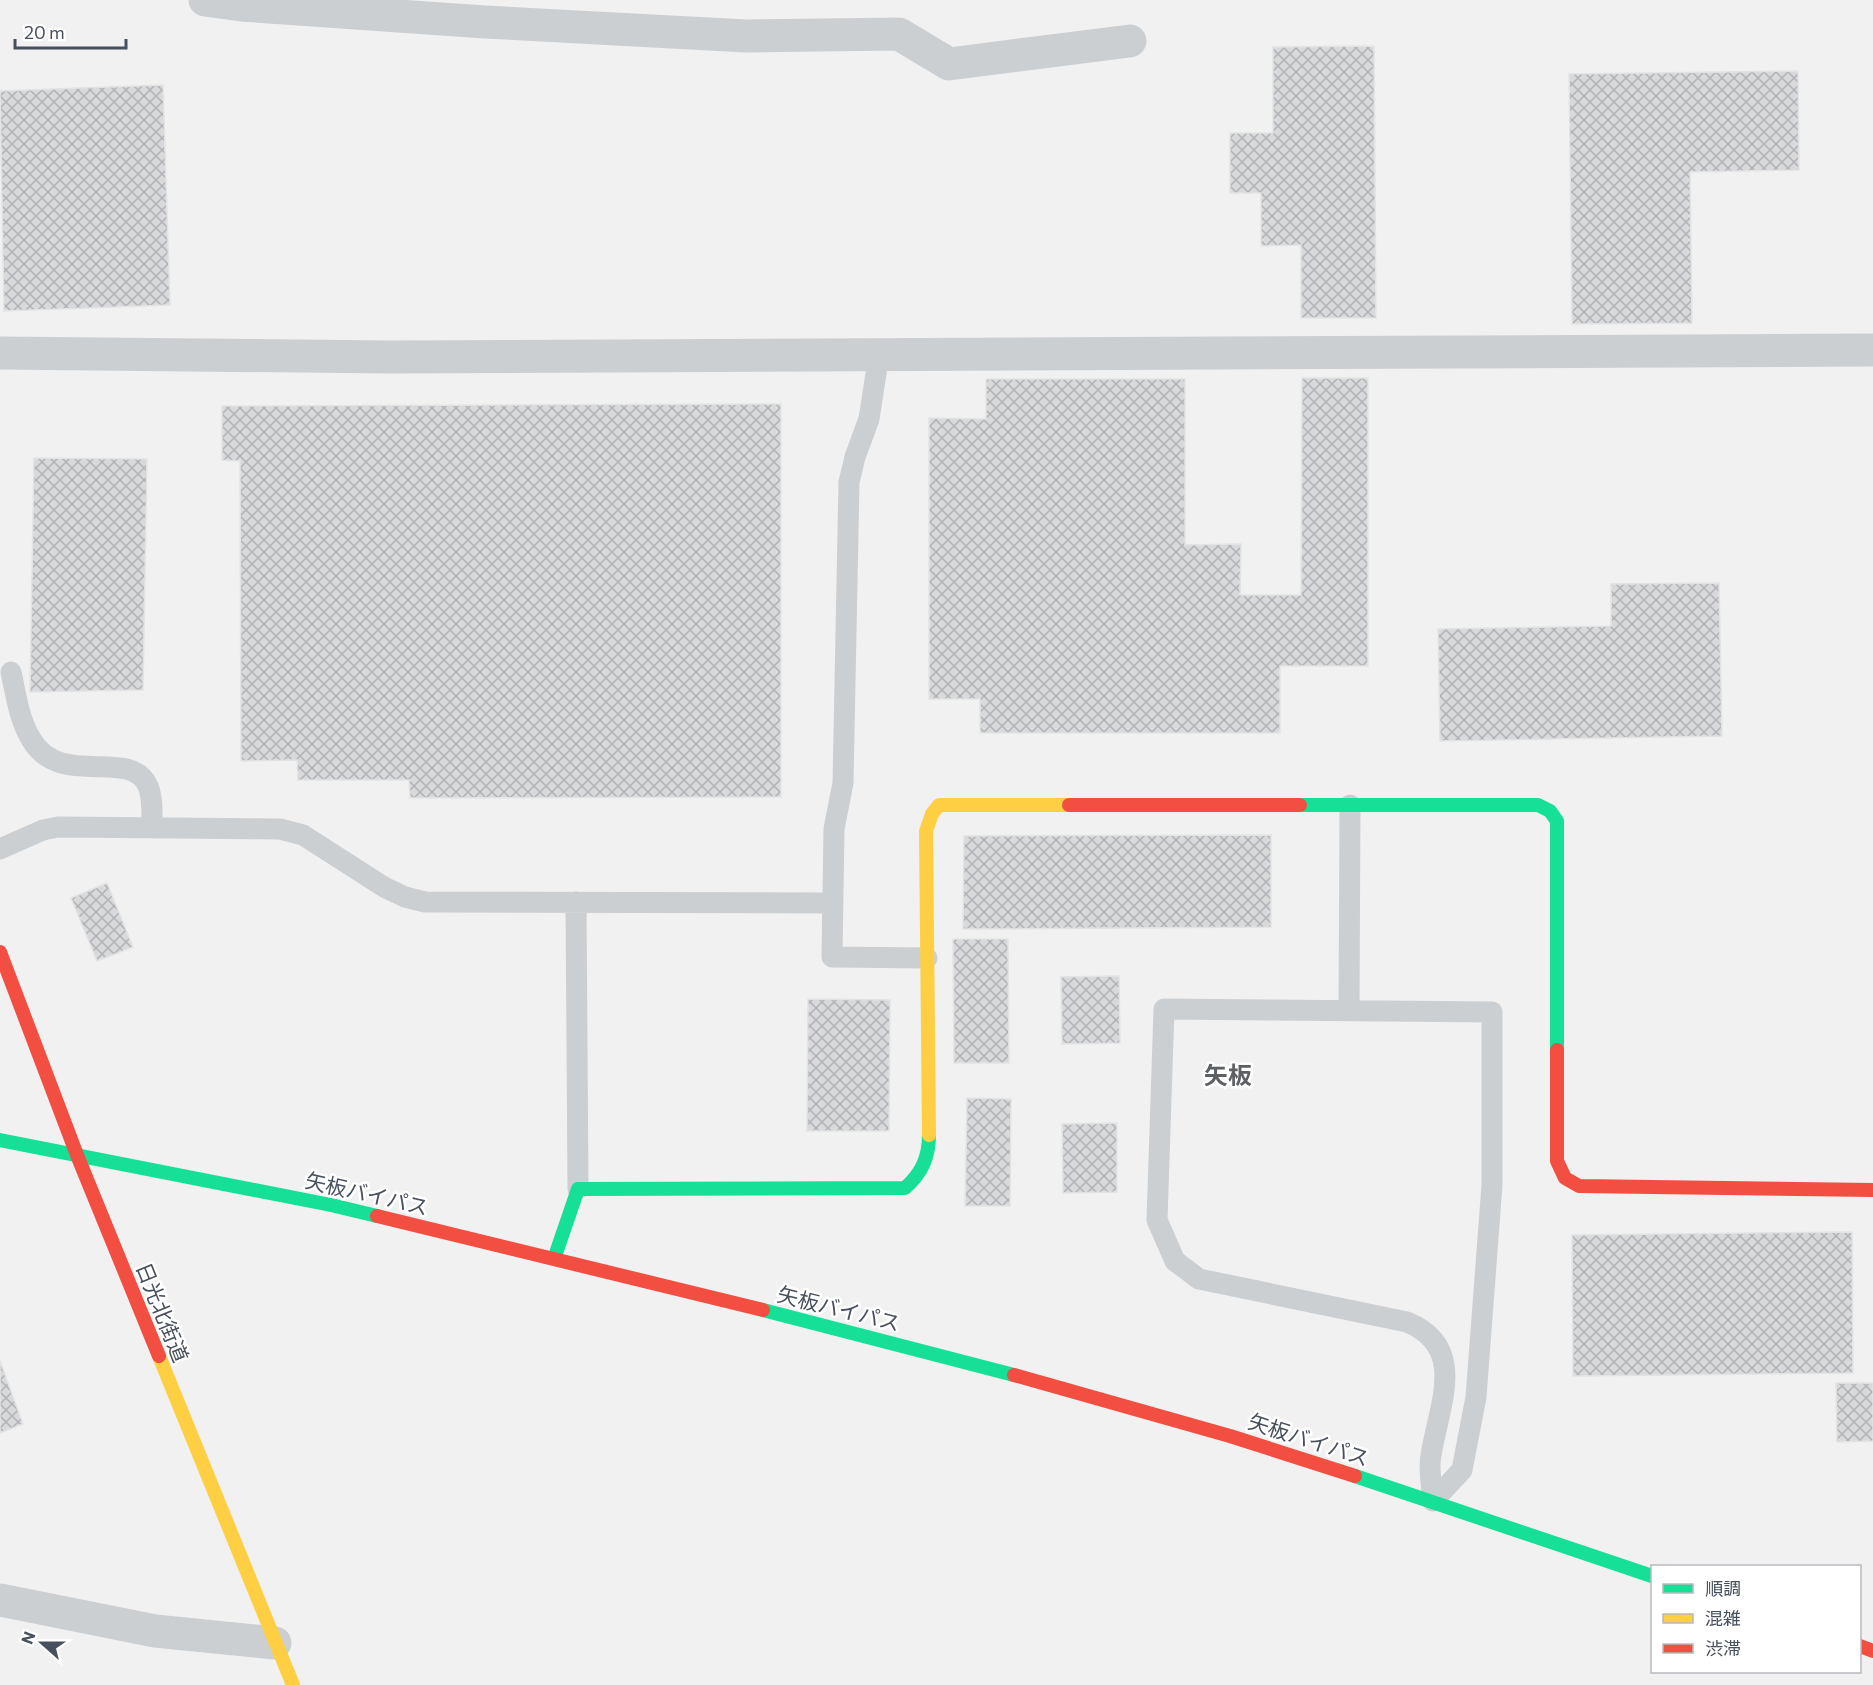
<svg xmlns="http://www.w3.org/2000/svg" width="1873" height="1685" font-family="Commissioner,'Noto Sans JP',sans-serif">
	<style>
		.building { fill: url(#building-cross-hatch); stroke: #e2e3e4; stroke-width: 1.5 }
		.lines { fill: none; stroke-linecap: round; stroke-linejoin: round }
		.lane { stroke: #cccfd2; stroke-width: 21 }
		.street { stroke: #cccfd2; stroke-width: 33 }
		.fast { stroke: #16e098; stroke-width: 14 }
		.slow { stroke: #ffcf43; stroke-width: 14 }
		.jam { stroke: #f24e42; stroke-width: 14 }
		.labels { text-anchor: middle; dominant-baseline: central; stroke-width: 5; stroke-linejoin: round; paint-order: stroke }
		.street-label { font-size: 21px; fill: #48505d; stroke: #fff }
		.quarter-label { font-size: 24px; font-weight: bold; fill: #5c5f64; stroke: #fff }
	</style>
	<defs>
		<pattern id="building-cross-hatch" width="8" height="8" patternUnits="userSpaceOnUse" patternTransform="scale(1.5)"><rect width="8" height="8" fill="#d8d9db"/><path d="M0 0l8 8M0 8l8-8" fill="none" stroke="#b1b2b5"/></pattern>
	</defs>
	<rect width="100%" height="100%" fill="#f1f1f1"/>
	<path class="building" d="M1374,46l2,272h-75v-73l-40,1v-53h-31v-60h43v-86z
		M1798,71l1,99 -109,2 2,151 -120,1 -3,-250z
		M163,85l7,220 -166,6 -4,-220z
		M1302,378h66v288h-88v67h-300v-34h-51v-281l57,1v-40h199v166l56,-1 -1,51h61z
		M781,404v393l-371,1 -1,-18h-111l-1,-20 -56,1 -1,-300 -18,-1v-54z
		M34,458l113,1 -4,231 -113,2z
		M1719,583l3,153 -282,5 -2,-112 173,-3v-42z
		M1271,835v92l-308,2 1,-93z
		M107,883l26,64 -36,14 -26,-63z
		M953,939h55l1,124h-55z
		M1119,976l1,67 -58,1 -1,-67z
		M808,999l82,1 -1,131h-82z
		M967,1098l44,1 -1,107h-45z
		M1117,1123v69l-54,1 -1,-69z
		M1852,1232l1,141 -280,3 -1,-141z
		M0,1361l23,63 -23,9z
		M1836,1383h37v58l-36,1z"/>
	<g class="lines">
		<path class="lane" d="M879,354l-10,65 -14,38 -6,25 -6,301 -9,46 -2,128 95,1
			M11,672c5,23 8,47 20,67 29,51 99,7 117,47 5,12 4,29 4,42
			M0,849l43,-19 15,-3 222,2 23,6 81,52 21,10 20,5 407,1
			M576,902l2,287
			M1164,1009l328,3v173l-16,212 -14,73 -29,31c-1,-15 -5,-32 -2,-46 8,-50 37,-108 -24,-133l-208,-43 -24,-18 -18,-41z
			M1349,1010l1,-205"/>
		<path class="street" d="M205,0l36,5 244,17 261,14 153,-2 50,30 181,-23
			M0,353l390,4 1483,-7
			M0,1600l155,31 120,12"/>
		<path class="fast" d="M1300,805h238l12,6 7,10v229
			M0,1140l331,65 46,11
			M554,1259l24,-70 327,-1c17,-15 24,-31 24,-53
			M763,1310l251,65
			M1355,1476l297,100"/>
		<path class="slow" d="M929,1135l-3,-304 6,-17 7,-9h130
			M159,1356l134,329"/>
		<path class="jam" d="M1069,805h231
			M0,952l77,203 82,201
			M1557,1050v111l8,17 14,8 294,4
			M377,1216l386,94
			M1014,1375l216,61 125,40
			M1860,1646l13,5"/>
	</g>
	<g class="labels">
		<g class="street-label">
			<text transform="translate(367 1193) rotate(13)">矢板バイパス</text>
			<text transform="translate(839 1308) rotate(14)">矢板バイパス</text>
			<text transform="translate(163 1312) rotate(68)">日光北街道</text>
			<text transform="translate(1309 1439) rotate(18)">矢板バイパス</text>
		</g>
		<g class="quarter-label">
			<text x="1228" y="1074">矢板</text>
		</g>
	</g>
	<rect x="1651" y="1565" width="210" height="108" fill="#ffffff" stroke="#b6b9be" stroke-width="1.5"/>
	<rect x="1663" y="1584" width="30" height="9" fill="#16e098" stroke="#b6b9be" stroke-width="1.5"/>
	<text x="1705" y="1595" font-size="18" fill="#48505d">順調</text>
	<rect x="1663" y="1614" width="30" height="9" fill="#ffcf43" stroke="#b6b9be" stroke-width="1.5"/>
	<text x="1705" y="1625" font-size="18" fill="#48505d">混雑</text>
	<rect x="1663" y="1644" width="30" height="9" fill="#f24e42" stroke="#b6b9be" stroke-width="1.5"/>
	<text x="1705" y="1655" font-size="18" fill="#48505d">渋滞</text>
	<g transform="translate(42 1643) rotate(291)" stroke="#ffffff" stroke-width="4.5" paint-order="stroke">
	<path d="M0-4.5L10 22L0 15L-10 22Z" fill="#48505d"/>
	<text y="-9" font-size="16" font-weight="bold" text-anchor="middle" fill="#48505d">N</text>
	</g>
	<path d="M15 39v9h111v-9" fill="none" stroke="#48505d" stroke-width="3"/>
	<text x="24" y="39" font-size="18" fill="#48505d" stroke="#ffffff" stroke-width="4.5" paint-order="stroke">20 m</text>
</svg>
